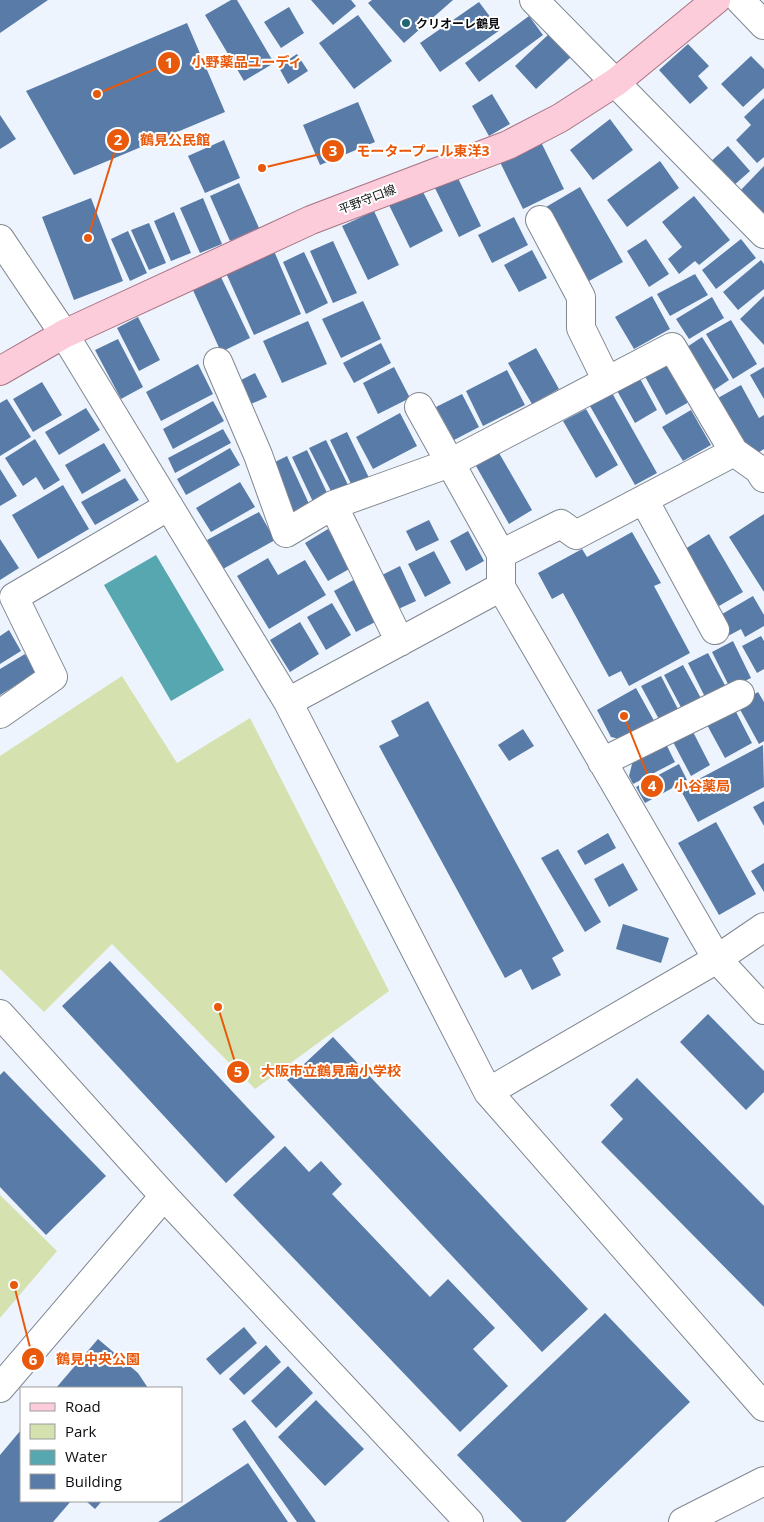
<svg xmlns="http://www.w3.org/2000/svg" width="764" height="1522" font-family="'Open Sans','Noto Sans JP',sans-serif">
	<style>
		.green { fill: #d5e1ae }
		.water { fill: #56a7af }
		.building { fill: #587ba8 }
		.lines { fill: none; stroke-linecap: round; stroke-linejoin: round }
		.minor-casing { stroke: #808790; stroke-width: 30 }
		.major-casing { stroke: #a77383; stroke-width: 30 }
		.minor { stroke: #fff; stroke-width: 28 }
		.major { stroke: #fdccda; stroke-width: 28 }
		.poi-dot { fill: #1d6773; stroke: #fff; stroke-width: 2 }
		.labels { text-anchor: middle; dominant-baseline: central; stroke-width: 4; stroke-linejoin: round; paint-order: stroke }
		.poi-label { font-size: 12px; font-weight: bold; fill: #0a0c0f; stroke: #fff; text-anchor: start }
		.street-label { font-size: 12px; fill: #0a0c0f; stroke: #fff }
		.leader { fill: none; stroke: #e8590c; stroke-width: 2 }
		.callout-dot { fill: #e8590c; stroke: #fff; stroke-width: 2 }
		.mark-label { font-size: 15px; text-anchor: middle; font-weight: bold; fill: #fff }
		.callout-label { font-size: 14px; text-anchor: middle; font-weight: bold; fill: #e8590c; stroke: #fff; stroke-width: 4; stroke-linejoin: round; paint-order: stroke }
	</style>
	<rect width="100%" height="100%" fill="#edf4fd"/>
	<path class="green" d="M122,676l55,87 73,-45 139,273 -134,98 -143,-145 -68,68 -44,-43v-213z
		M0,1195l57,56 -57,67z"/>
	<path class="water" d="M156,555l68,115 -53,31 -67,-116z"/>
	<path class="building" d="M0,0h48l-48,33z
		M231,0h6l37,63 -30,18 -39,-66z
		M311,0h40l5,6 -23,19z
		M372,0h81l-49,43 -36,-40z
		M479,2l21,28 -60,42 -20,-29z
		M289,7l15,26 -23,15 -17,-26z
		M358,15l34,46 -38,28 -35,-46z
		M529,16l14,19 -64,47 -14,-19z
		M187,23l38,89 -151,63 -48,-84z
		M550,33l21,24 -35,32 -21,-23z
		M688,44l21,22 -11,10 10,12 -18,16 -31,-34z
		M297,54l11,17 -20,13 -10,-18z
		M751,56l13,13v19l-21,19 -22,-23z
		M492,94l18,30 -21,12 -17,-30z
		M764,98v59l-7,6 -21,-23 15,-15 -7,-8z
		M358,102l17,40 -55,23 -17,-40z
		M0,115l16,24 -16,10z
		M610,119l23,31 -40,30 -23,-30z
		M224,140l16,38 -35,15 -17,-37z
		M540,140l24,49 -41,20 -24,-49z
		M728,146l22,25 -18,16 -23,-24z
		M660,161l19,27 -52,39 -20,-27z
		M764,166v53l-26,-26z
		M456,174l25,52 -22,11 -25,-51z
		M239,183l20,45 -29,13 -20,-45z
		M580,187l43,75 -34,19 -43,-74z
		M421,188l22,43 -33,17 -21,-43z
		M694,196l36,44 -31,25 -4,-4 -16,13 -11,-15 14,-12 -20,-25z
		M91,198l32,83 -49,19 -32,-83z
		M203,198l19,46 -22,9 -20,-45z
		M374,211l25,54 -31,15 -26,-54z
		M174,212l17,41 -20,8 -17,-40z
		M514,217l14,28 -36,18 -14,-28z
		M149,223l17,40 -17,7 -18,-40z
		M128,231l19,42 -17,8 -19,-42z
		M646,239l23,35 -20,13 -22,-36z
		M741,239l15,19 -40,31 -14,-19z
		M333,241l24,52 -24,10 -23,-52z
		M532,250l15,28 -28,14 -15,-27z
		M274,251l27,63 -47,21 -28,-62z
		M304,252l24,51 -22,11 -23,-52z
		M761,260l3,4v25l-26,21 -15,-18z
		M695,274l13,21 -38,21 -13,-22z
		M220,275l30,63 -29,14 -29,-64z
		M652,296l18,33 -36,20 -19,-32z
		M764,296v49l-24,-26z
		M712,297l12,21 -35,21 -13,-20z
		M363,301l18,38 -40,19 -19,-39z
		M138,317l22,43 -21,11 -22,-43z
		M731,320l26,44 -24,15 -27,-45z
		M308,321l19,43 -45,19 -19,-42z
		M702,337l27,43 -15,10 -27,-43z
		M118,339l25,48 -22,12 -26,-49z
		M381,343l10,20 -37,20 -11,-20z
		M536,348l23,41 -27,15 -24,-41z
		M665,358l24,44 -23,13 -24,-44z
		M198,364l15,30 -52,27 -15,-29z
		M394,367l16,31 -32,16 -15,-31z
		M764,367v32l-14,-24z
		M507,370l18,35 -42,21 -17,-35z
		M255,373l12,24 -16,7 -12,-23z
		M638,375l19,35 -22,13 -20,-36z
		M42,382l20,33 -29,17 -20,-33z
		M741,385l18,33 5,-3v34l-13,8 -33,-59z
		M612,393l45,80 -22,12 -45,-79z
		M462,394l17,33 -25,13 -18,-33z
		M7,399l24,38 -31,19v-53z
		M213,401l11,20 -51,28 -10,-20z
		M86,408l14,22 -41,25 -14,-23z
		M586,409l32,56 -22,13 -33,-57z
		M691,410l20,35 -28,16 -21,-34z
		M400,413l17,33 -44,23 -17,-32z
		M223,429l8,14 -56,30 -7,-15z
		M347,432l23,48 -17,8 -23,-48z
		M35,439l25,41 -16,10 -8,-13 -13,9 -18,-28z
		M326,440l24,49 -16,8 -25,-49z
		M104,443l17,28 -39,23 -17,-29z
		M230,448l10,17 -54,30 -9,-16z
		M307,450l22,47 -15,7 -22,-47z
		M499,453l33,57 -23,14 -33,-58z
		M287,456l23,50 -20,10 -23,-50z
		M0,469l17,27 -17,10z
		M125,478l14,22 -44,25 -14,-23z
		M240,482l15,25 -44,25 -15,-24z
		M63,485l26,44 -51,30 -26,-44z
		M259,512l16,28 -52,29 -16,-29z
		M764,514v78l-35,-55z
		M429,520l10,20 -23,11 -10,-20z
		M328,529l23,39 -23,13 -23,-38z
		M468,531l16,30 -18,10 -16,-30z
		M632,532l29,51 -7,3 36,67 -61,33 -8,-15 -12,6 -46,-84 -11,6 -14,-26 44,-24 5,8z
		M709,534l34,58 -24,14 -34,-57z
		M0,539l19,29 -19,12z
		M434,551l17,32 -26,14 -17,-33z
		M268,558l10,17 27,-15 21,35 -57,34 -32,-53z
		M400,566l16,35 -22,10 -16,-34z
		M357,578l22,42 -23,12 -22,-41z
		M753,596l11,19v11l-19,11 -4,-8 -13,7 -11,-19z
		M332,603l19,32 -25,15 -19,-33z
		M300,622l19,32 -29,18 -20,-32z
		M9,630l12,21 -21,13v-28z
		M761,636l3,5v28l-7,4 -15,-27z
		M733,641l18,37 -21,10 -18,-36z
		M708,653l20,38 -21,10 -19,-38z
		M25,654l11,19 -36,22v-26z
		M683,665l20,37 -19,11 -20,-38z
		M661,676l19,37 -19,10 -20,-37z
		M636,688l21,38 -28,15 -18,-4 -14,-27z
		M758,692l6,10v39l-5,3 -22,-40z
		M428,701l136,250 -12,7 9,17 -29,15 -11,-21 -16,9 -126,-232 20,-10 -8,-15z
		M734,708l18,35 -27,15 -19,-35z
		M523,729l11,17 -25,15 -11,-16z
		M692,730l18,35 -19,11 -19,-36z
		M665,742l10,20 -42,22 -4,-8 4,-16z
		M763,745l1,42 -66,35 -18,-33z
		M679,764l8,16 -42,23 -9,-16z
		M764,801v25l-11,-19z
		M716,822l40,72 -37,21 -41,-72z
		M608,833l8,15 -31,17 -8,-14z
		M558,849l43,73 -16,10 -44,-74z
		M623,863l15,27 -29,17 -15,-28z
		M764,863v29l-13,-21z
		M623,924l46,14 -8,25 -45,-14z
		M110,961l165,176 -49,46 -164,-177z
		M708,1014l56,57v21l-18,18 -66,-68z
		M333,1037l255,272 -46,43 -255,-272z
		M4,1071l102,105 -60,59 -46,-48v-112z
		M637,1078l127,128v101l-163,-165 22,-23 -13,-14z
		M285,1146l24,26 12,-11 21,23 -10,10 98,103 18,-18 47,49 -22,21 35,37 -48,46 -227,-237z
		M605,1313l85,89 -125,120h-43l-65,-67z
		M244,1327l13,16 -37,32 -14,-16z
		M98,1339l40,34 10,15h-92z
		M266,1345l15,17 -37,33 -15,-16z
		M288,1366l25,27 -37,35 -25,-27z
		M316,1400l48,49 -39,37 -47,-49z
		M245,1420l71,102h-19l-65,-93z
		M21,1430v71h50l-18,21h-53v-67z
		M248,1463l40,59h-130z
		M86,1501h16l-7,8z"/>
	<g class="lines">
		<g class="minor-casing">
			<path id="minor" d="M534,0l230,234
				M740,0l24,25
				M540,220l41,77v31l26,53
				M0,239l64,95 224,368 200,390 276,315
				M218,362l40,93 28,78 47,-28 117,-42 222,-116 62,105
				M419,407l82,147
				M644,500l71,130
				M333,505l67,137
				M501,587l216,372 47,51
				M288,702l213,-115v-33l60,-30 15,11 158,-83 24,17 6,9
				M0,714l53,-37 -39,-80 155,-91
				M602,762l138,-68
				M0,1014l164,182 305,326
				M488,1092l229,-133 47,-32
				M0,1388l164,-192
				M683,1522l81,-41"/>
		</g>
		<g class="major-casing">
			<path id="major" d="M0,371l64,-37 247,-114 197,-75 52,-27 56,-36 100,-82"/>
		</g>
		<use href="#minor" class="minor"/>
		<use href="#major" class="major"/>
	</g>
	<circle class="poi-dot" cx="406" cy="23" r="5"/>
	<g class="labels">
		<g class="poi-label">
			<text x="416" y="23">クリオーレ鶴見</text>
		</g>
		<g class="street-label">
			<text transform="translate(367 199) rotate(-21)">平野守口線</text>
		</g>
	</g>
	<path class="leader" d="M97 94L169 63M88 238L118 140M262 168L333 151M624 716L652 786M218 1007L238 1072M14 1285L33 1359"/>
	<g class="callout-dot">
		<circle cx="97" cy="94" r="5"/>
		<circle cx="88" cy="238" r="5"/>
		<circle cx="262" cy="168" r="5"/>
		<circle cx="624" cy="716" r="5"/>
		<circle cx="218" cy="1007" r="5"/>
		<circle cx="14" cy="1285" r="5"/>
		<circle cx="169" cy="63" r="12"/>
		<circle cx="118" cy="140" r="12"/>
		<circle cx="333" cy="151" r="12"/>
		<circle cx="652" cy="786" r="12"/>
		<circle cx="238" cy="1072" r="12"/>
		<circle cx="33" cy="1359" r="12"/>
	</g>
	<g class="mark-label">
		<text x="169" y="68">1</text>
		<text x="118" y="145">2</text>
		<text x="333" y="156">3</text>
		<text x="652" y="791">4</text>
		<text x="238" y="1077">5</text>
		<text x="33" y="1365">6</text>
	</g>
	<g class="callout-label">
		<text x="247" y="67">小野薬品ユーディ</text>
		<text x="175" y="145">鶴見公民館</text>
		<text x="423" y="156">モータープール東洋3</text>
		<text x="702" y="791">小谷薬局</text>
		<text x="331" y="1076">大阪市立鶴見南小学校</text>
		<text x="98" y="1364">鶴見中央公園</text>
	</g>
	<rect x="20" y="1387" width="162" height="115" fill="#ffffff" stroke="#9d9e9f"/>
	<rect x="30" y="1403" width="25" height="8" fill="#fdccda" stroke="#9d9e9f"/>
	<text x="65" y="1412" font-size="15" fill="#0a0c0f">Road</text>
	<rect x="30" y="1424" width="25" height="15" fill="#d5e1ae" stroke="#9d9e9f"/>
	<text x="65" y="1437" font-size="15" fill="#0a0c0f">Park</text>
	<rect x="30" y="1450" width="25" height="15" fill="#56a7af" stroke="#9d9e9f"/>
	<text x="65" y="1462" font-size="15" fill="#0a0c0f">Water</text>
	<rect x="30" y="1474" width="25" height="15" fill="#587ba8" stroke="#9d9e9f"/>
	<text x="65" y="1487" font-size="15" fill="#0a0c0f">Building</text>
</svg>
